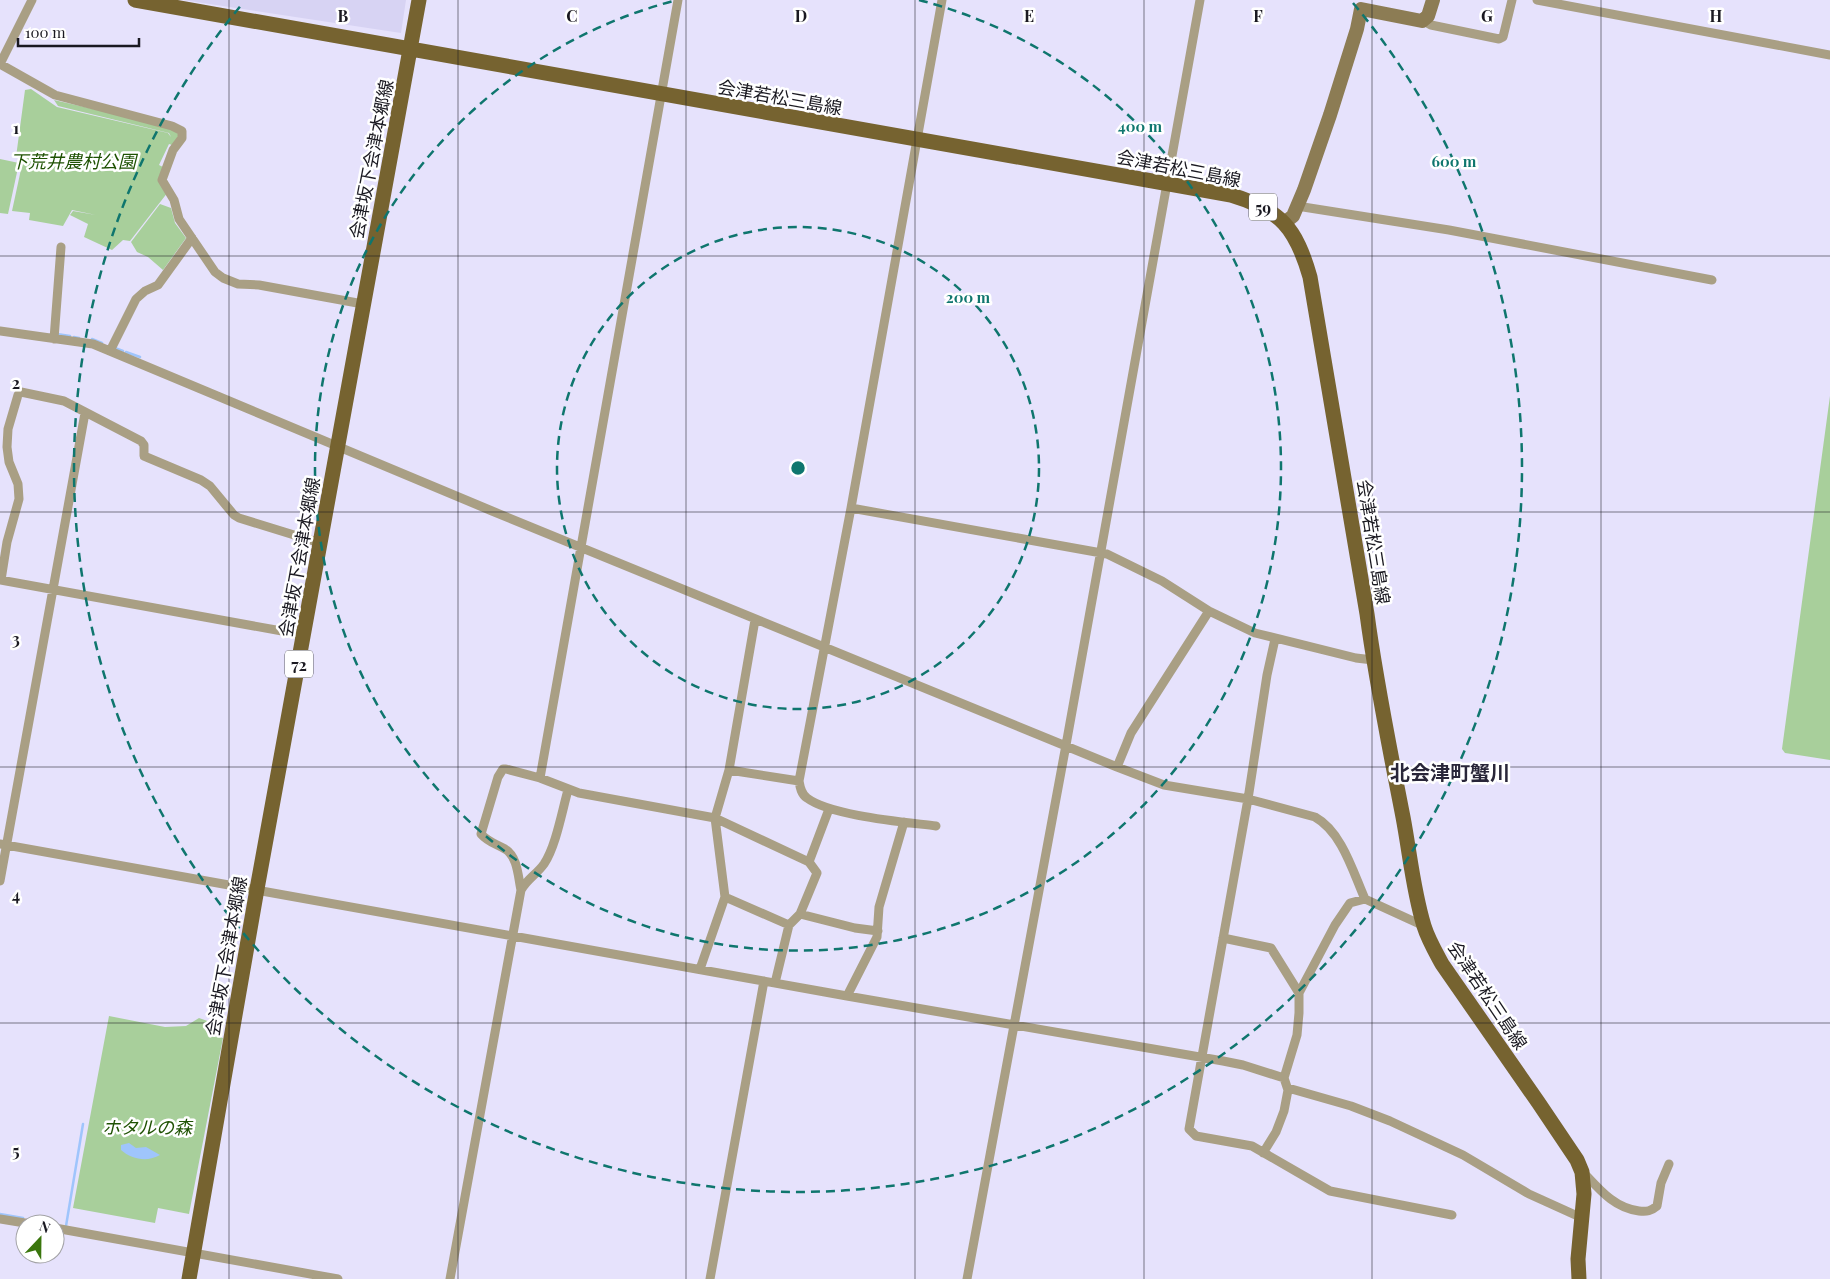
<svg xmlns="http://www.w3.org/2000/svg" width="1830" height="1279" font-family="'Playfair Display','Noto Sans JP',serif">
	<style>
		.built { fill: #d7d3f3 }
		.green { fill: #a8cf9b }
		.water { fill: #9fc5fc }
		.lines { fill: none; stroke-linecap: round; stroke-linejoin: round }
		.stream { stroke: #9fc5fc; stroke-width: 2.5 }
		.street { stroke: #a99f84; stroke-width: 9 }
		.secondary { stroke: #8c7c54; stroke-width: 14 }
		.primary { stroke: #766330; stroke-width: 15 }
		.grid { fill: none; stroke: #1a1921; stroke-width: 1; stroke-opacity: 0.55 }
		.ring { fill: none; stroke: #0f766e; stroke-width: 2.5; stroke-dasharray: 9 6 }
		.labels { text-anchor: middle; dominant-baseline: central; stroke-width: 5; stroke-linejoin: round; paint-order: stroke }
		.shield { fill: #fff; stroke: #5f5e64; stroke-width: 1 }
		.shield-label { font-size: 16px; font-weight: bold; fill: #1a1921 }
		.street-label { font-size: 18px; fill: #1a1921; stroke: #fff }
		.park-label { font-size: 18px; font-style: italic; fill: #1f5203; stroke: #fff }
		.quarter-label { font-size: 20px; font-weight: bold; fill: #292639; stroke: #fff }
		.grid-label { font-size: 16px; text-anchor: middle; font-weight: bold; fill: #1a1921; stroke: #fff; stroke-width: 5; stroke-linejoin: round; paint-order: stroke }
		.centre { fill: #0f766e; stroke: #fff; stroke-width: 2.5 }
		.ring-label { font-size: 15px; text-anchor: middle; font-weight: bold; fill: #0f766e; stroke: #fff; stroke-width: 5; stroke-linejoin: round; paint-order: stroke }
	</style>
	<rect width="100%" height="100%" fill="#e6e2fc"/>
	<path class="built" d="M183,0h223l-5,33z"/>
	<path class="green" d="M31,89l26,18 111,26 3,4 -2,-4 -111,-27 -4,-6 118,27 9,5 -6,14 -6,-2 -10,21 6,3 3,24 -38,49 -7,-1 -11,10 -28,-13 4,-13 -18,-9 3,-4 23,4 -24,-5 -9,16 -34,-6 1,-7 -18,-2 11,-51 -7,-3 9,-67z
		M0,159l19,4 -11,51 -8,-1z
		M160,204l11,4 4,15 11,15 -23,32 -15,-13 -11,-5 -6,-10z
		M1830,396v364l-45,-7 -3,-4z
		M109,1016l56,11 21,-1 13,-8 17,6 4,10v3l3,1 -34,176 -31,-6 -3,15 -82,-15z"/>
	<path class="water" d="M129,1143l7,5 10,-1 14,8c-12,7 -28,5 -39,-5v-5z"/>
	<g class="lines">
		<path class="stream" d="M57,334l13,2
			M74,337l5,1
			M92,339l10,4
			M115,348l8,3
			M126,352l14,5
			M0,1214l23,4
			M31,1220l26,4
			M66,1226l17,-102"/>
		<path class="street" d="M1537,0l293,55
			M1424,21l7,4 68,14 4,-2 9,-37
			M0,64l55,31 117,31 10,5v7l-9,12 -11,30 12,20 5,19 36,53 8,6 15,6 21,1 104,19
			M0,64l32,-64
			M1297,206l152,24 263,50
			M0,331l93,13 399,167 625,256 47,18 84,14 67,18c27,15 38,55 50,82
			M54,339l7,-92
			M110,351l26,-52 9,-8 13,-6 34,-47
			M851,508l256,46 55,27 47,30 46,22 101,25 17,2
			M0,580l304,55
			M1,580l6,-38 12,-43 -1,-15 -9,-22 -2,-15 1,-18 10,-34 3,-3 43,9 77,40 3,4v11l57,24 9,6 24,29 5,3 81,25
			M1275,639l-8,36 -19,124 -59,330 7,7 56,10 78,45 122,24
			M1117,767l14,-34 78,-122
			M729,770l70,11
			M540,778l138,-778
			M936,826c-31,-4 -105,-10 -129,-28 -6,-4 -7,-11 -8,-17l52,-273 91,-508
			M0,844l847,152 376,65 20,4 41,13
			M809,862l20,-53
			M0,881l85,-468
			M521,890c-3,-13 -3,-33 -16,-41 -9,-5 -17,-7 -24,-15l17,-57 5,-8h3l34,9 39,15 136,25 94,44 8,11 -17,41 -11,11 -64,-28
			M800,914l55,14 23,3
			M1223,938l48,10 28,45v20l-2,22 -13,43 4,12 -4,21 -8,21 -13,21
			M700,969l25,-72 -10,-79 14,-48 26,-150
			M775,983l14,-58
			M1299,993l36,-68 15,-22 15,-4 59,27
			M847,996l30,-59 2,-30 25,-85
			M1288,1088l63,18 39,15 73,34 66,39 53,24
			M1583,1172c16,17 31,36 56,39 8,1 12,0 18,-5l4,-23 8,-19
			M0,1219l31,5
			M55,1228l283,51
			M450,1279l71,-389c6,-11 16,-16 23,-26 12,-18 18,-53 24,-74
			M710,1279l54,-298
			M967,1279l99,-534 134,-745"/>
		<path class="secondary" d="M1284,223l9,-7 11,-26 26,-75 27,-86 4,-20 61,12 6,-5 5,-16"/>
		<path class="primary" d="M135,0l1096,195c50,15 65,33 79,82l57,337c9,68 23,136 36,203 7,37 10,73 21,109 4,13 11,25 18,38l96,138 39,58 5,12 2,22 -6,65 1,20
			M189,1279l68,-390 162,-889"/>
	</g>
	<path class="grid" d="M229,0v1279M458,0v1279M686,0v1279M915,0v1279M1144,0v1279M1372,0v1279M1601,0v1279M0,256h1830M0,512h1830M0,767h1830M0,1023h1830"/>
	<g class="ring">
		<circle cx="798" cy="468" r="241"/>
		<path d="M919 0A483 483 0 1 1 677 0"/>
		<path d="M1353 3A724 724 0 1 1 243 3"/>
	</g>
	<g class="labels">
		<g class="shield">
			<rect x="1249" y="193.5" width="28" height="27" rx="4"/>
			<rect x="285" y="650.5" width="28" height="27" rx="4"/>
		</g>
		<g class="shield-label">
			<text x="1263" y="207">59</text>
			<text x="299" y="664">72</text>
		</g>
		<g class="street-label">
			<text transform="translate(780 97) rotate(10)">会津若松三島線</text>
			<text transform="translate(371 159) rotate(-79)">会津坂下会津本郷線</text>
			<text transform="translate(1179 168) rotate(11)">会津若松三島線</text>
			<text transform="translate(1374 542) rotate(81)">会津若松三島線</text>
			<text transform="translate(299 557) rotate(-80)">会津坂下会津本郷線</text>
			<text transform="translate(226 956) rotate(-80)">会津坂下会津本郷線</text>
			<text transform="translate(1488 995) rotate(56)">会津若松三島線</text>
		</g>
		<g class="park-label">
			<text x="73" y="161">下荒井農村公園</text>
			<text x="147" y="1127">ホタルの森</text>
		</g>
		<g class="quarter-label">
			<text x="1450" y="771">北会津町蟹川</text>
		</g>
	</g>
	<g class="grid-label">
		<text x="343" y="22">B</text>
		<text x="572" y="22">C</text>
		<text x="801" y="22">D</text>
		<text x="1029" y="22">E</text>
		<text x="1258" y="22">F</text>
		<text x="1487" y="22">G</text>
		<text x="1716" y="22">H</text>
		<text x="16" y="134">1</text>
		<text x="16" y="389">2</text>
		<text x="16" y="645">3</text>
		<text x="16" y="901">4</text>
		<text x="16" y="1157">5</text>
	</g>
	<circle cx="798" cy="468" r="8" class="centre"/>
	<g class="ring-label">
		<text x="1140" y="132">400 m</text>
		<text x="1454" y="167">600 m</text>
		<text x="968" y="303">200 m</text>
	</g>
	<g transform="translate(40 1239) rotate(22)"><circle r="24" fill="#ffffff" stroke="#a3a3a6"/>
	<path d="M0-4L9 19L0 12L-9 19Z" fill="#3a760d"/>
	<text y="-8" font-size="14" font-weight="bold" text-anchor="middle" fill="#1a1921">N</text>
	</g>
	<path d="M18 38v8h121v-8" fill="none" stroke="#1a1921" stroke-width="2.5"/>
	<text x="25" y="38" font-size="15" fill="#1a1921" stroke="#ffffff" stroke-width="4" paint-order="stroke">100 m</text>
</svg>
